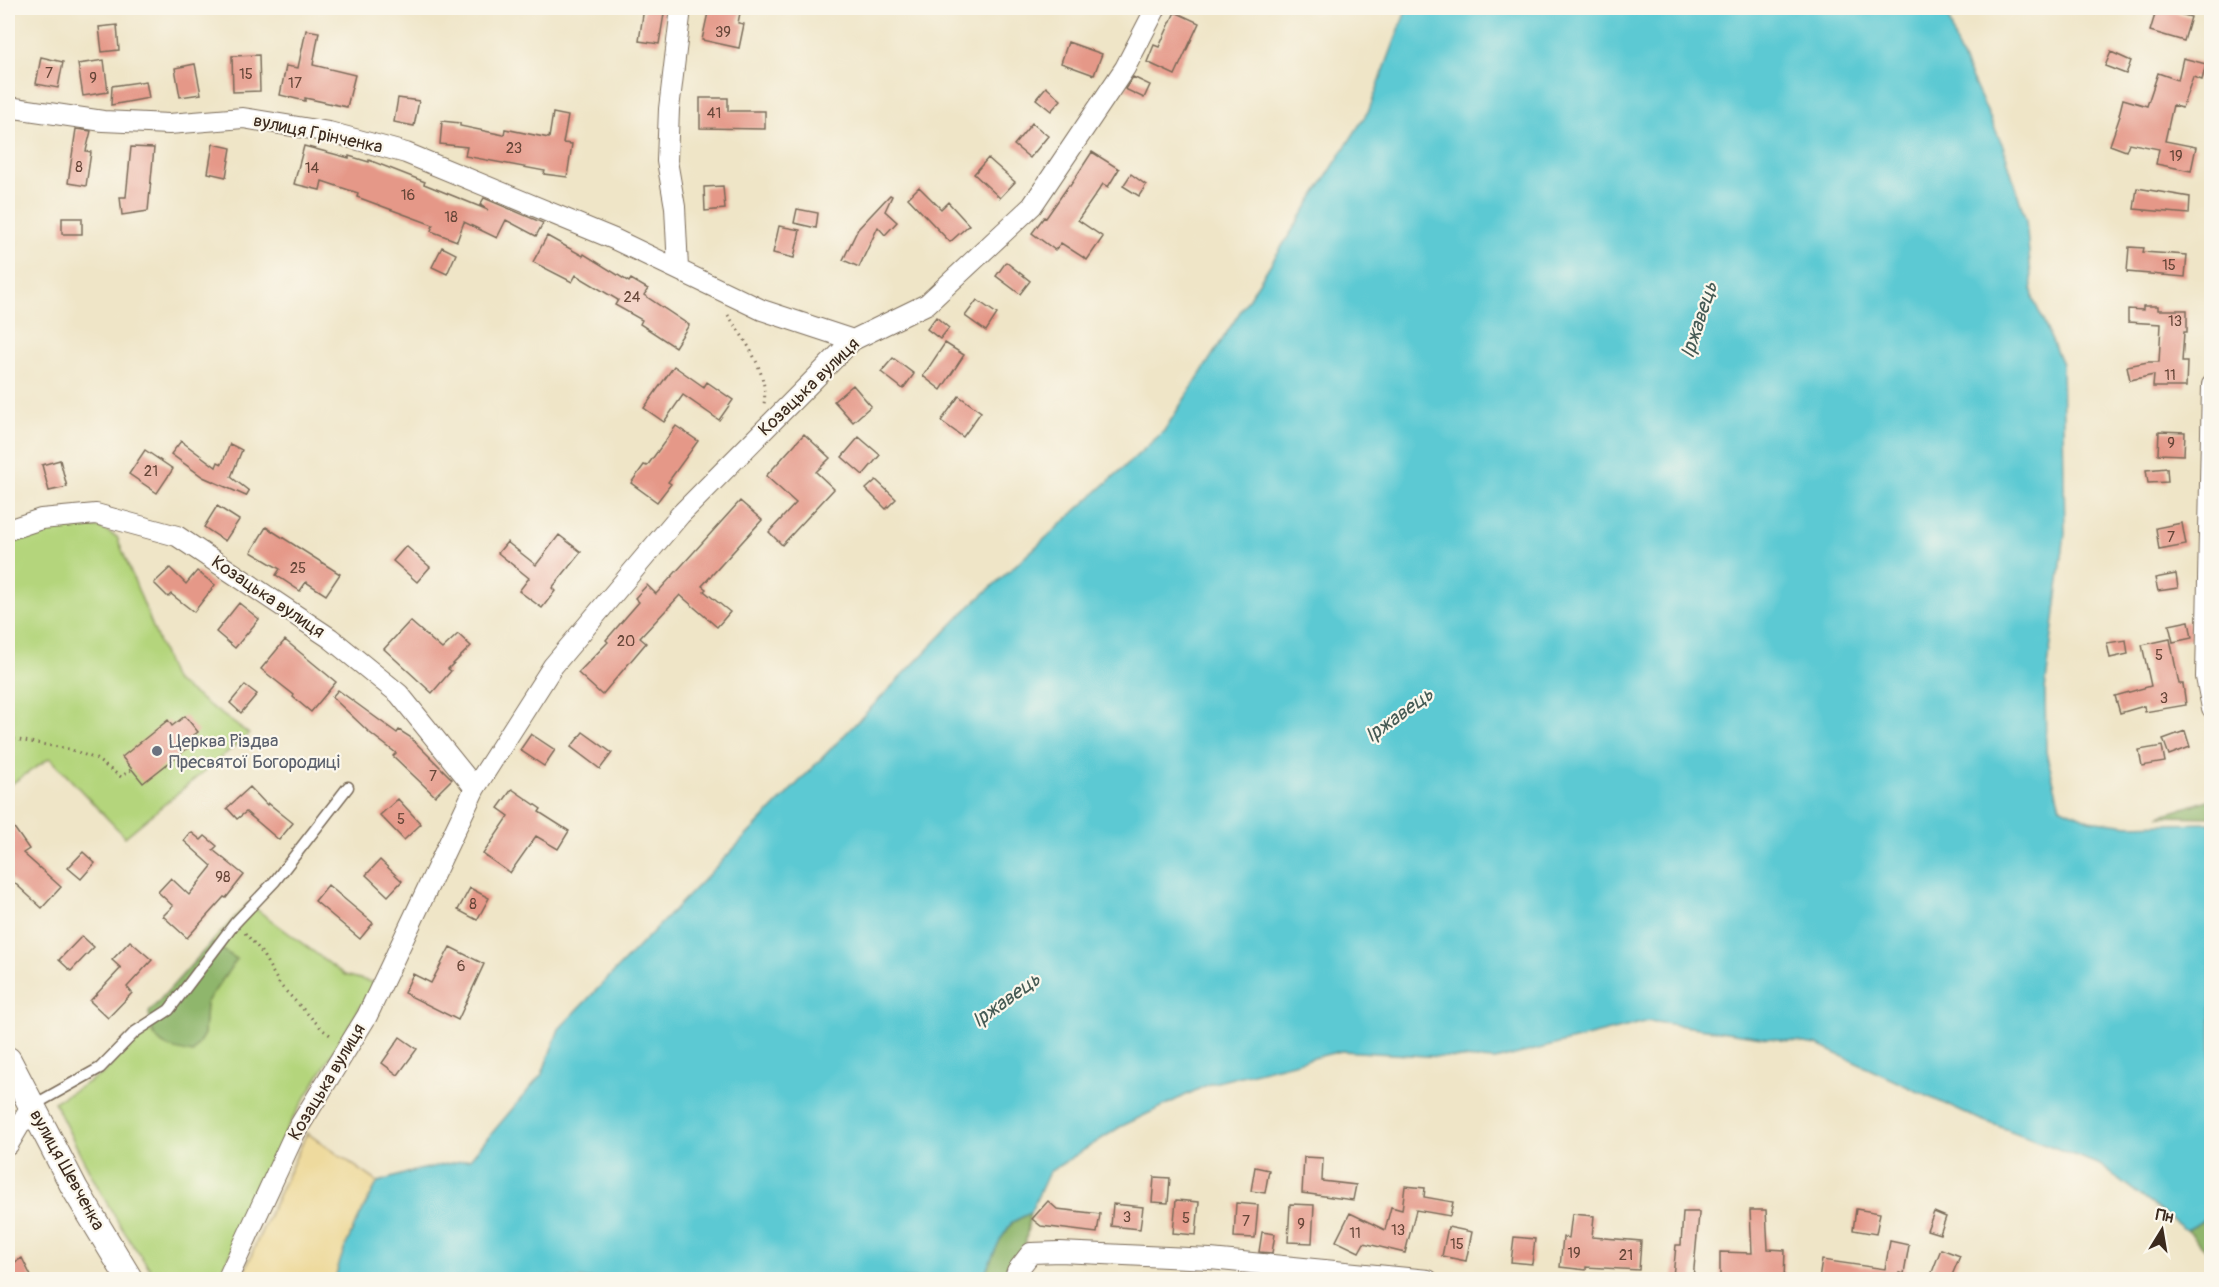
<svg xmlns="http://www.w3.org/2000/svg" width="2219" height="1287" font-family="Pangolin,sans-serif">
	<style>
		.green { fill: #b4d57c; stroke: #78804d; stroke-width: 1.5 }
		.forest { fill: #8fb66c; stroke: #657045; stroke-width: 1.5 }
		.sand { fill: #eeda9e; stroke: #94825e; stroke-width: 1.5 }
		.water { fill: #5cc9d3; stroke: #4c7a78; stroke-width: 1.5 }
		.building { fill: #e59888 }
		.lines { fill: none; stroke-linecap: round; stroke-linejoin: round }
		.service-casing { stroke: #7a6b59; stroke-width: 13 }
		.minor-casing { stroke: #7a6b59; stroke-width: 22 }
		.tertiary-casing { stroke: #7a6b59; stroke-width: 28 }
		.path { stroke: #7a6b59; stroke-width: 3; stroke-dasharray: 1.5 4.5; stroke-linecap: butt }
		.service { stroke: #fff; stroke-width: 10 }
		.minor { stroke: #fff; stroke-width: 20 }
		.tertiary { stroke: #fff; stroke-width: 26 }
		.worship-dot { fill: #6b7280; stroke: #fbf7ec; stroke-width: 2 }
		.labels { text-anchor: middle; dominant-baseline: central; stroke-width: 4.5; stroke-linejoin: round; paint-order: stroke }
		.number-label { font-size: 15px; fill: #664638 }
		.street-label { font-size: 18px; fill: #3b2a1e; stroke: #fbf7ec }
		.worship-label { font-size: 18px; fill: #5b616d; stroke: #fbf7ec; text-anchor: start }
		.water-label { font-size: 20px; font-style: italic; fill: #455a54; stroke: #fbf7ec }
	</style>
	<rect width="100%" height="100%" fill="#fbf7ec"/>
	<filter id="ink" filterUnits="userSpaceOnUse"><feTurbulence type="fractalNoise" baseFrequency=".0167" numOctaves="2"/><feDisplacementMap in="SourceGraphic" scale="12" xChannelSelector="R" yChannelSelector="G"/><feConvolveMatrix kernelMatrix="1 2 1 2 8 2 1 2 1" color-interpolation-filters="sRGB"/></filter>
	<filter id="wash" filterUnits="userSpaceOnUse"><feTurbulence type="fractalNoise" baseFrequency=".008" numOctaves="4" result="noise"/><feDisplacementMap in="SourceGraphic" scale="24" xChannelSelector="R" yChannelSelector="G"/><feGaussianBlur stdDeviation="1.35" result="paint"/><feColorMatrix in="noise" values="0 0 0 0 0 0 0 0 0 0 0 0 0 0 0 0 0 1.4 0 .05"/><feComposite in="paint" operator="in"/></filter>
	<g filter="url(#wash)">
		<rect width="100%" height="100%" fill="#efe5c7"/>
		<path class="green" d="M75,525l26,3 16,9 57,143 75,54 -124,103 -75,-79 -42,28v-247l35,-11z
			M248,903l97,72 30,8 -88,145 -68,151h-61c-43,-53 -73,-116 -104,-177l50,-29 34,-38 13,-4 11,13 8,4 34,-14 2,-31 30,-44 -25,-16z"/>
		<path class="forest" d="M2211,799v18l-52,-1z
			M211,943l26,16 -31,44 -2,31 -11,19c-30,-6 -41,-8 -44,-41z
			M1030,1213l-5,34 -13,11 -7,21 -23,1 18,-40 13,-18z
			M2211,1216v39l-25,-25z"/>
		<path class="sand" d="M307,1133l71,49c-17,31 -35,63 -43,97l-94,1 17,-41z"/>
		<path class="water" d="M1407,8h539l11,39 46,99 23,75 7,77 29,66 3,169 -20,158 1,61 14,55 29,13 40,5 82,-2v393l-25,14 -86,-65 -136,-52 -146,-68 -169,-24 -154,39 -154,-9 -132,33 -89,43 -71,45 -19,41 -18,9 -12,18 -18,39h-647c8,-34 26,-66 43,-97l36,-11 56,-12 72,-85 17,-45 51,-53 356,-366 198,-179 205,-321z"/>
		<g id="blocks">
			<path class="building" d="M644,8h21l-6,36 -20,-3z
				M709,8h32l-3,15 6,1 -5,24 -37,-8z
				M2157,8l34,9 -7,24 -34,-10z
				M1175,12l24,11 -24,52 -28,-13 7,-17 5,2z
				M117,25l2,25 -17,2 -3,-25z
				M306,30l13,2 -6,33 42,10 -8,32 -42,-9v3l-25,-6 6,-29 12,2z
				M1068,42l34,12 -8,21 -33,-12z
				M2111,52l20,9 -5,13 -21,-8z
				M259,55l1,36 -27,1 -1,-36z
				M41,57l22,5 -5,26 -22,-4z
				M2183,58l23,6 -4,16 -9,-3 -11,31 -9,-3 -8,36 31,6 -5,24 -35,-7 3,-15 -30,-6 -3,8 -16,-6 10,-29 -1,-1 4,-16 24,7 11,-33 20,7z
				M104,60l4,32 -25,4 -5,-32z
				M195,64l6,30 -21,3 -5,-29z
				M1133,77l17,8 -6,13 -19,-9z
				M146,81l3,17 -38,7 1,-19z
				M1046,87l15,13 -10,11 -15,-12z
				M398,98l21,3 -5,25 -20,-4z
				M700,98h28v13h37v18l-65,-1z
				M553,113l15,3 -5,27 9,1 -5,33 -23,-3 1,-3 -80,-15 2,-9 -27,-3 2,-23 18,2v3l44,9 1,-6 44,9z
				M1032,123l16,13 -18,22 -16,-13z
				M76,129l15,2 -5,20 5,1 -5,34 -18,-3z
				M213,144l18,4 -5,29 -18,-4z
				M304,146l45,12v-2l20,6v-2l56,22 -1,2 64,26 -8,-5 4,-7 59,25 -7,13 -30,-16 -9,18 -33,-16 -7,19 -26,-10 2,-6 -76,-28 1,-4 -36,-12 -2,9 -26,-6z
				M131,147l23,1 -6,63 -26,4 -2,-18h6z
				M1092,152l27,17 -11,18 -5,-3 -25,36 25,17 -16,23 -26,-17 -6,7 -23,-17 12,-16 2,1 23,-33 1,1z
				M988,158l27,24 -15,16 -26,-24z
				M1131,174l15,11 -7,11 -16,-10z
				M723,186l2,23 -20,2 -1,-24z
				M919,187l22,22 7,-7 21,23 -19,17 -42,-44z
				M2137,188l53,9 -1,17 -55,-5z
				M890,195l2,1 -7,15 12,11 -12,13 -7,-8 -19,40 -16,-7 15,-31z
				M797,209l21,4 -2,15 -22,-5z
				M62,218h20v16h-20z
				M779,226l21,4 -6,28 -21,-5z
				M547,236l36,20 1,-2 45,28 2,-3 17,10 -4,6 45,30 -14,22 -35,-23 2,-4 -27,-15 3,-5 -42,-25 -4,7 -39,-20z
				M442,247l14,7 -9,20 -15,-7z
				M2129,247l15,1 -1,4 44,3 -2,22 -58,-5z
				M1006,262l24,19 -10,13 -24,-18z
				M977,300l20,14 -11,17 -21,-15z
				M2143,306h15v4h29v22h-3l-2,30h5l-1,25h-33l1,-12 -24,5 -3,-14 21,-4h11l2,-38 -33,-2v-13l15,1z
				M936,317l13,11 -9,11 -13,-10z
				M945,343l19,12 -23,35 -18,-14z
				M893,358l21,16 -11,15 -22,-17z
				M674,366l30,21 3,-5 26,18 -14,20 -36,-25 -19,27 -20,-14z
				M853,385l18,21 -18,16 -19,-21z
				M959,396l22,16 -18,25 -22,-16z
				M676,426l22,15 -30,41 3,2 -14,18 -26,-19 13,-18 3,1z
				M2159,431l26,1 -1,23 -26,-1z
				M804,434l26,24 -14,14 18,17 -52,56 -13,-13 27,-29 -30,-27z
				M859,437l21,18 -17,20 -21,-18z
				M181,441l35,26 2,-5 4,2 8,-20 12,6 -11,27 18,14 -3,5 -43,-19 -32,-23z
				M145,450l28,19 -16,24 -28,-19z
				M60,460l7,27 -18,4 -7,-26z
				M2167,468l1,14 -20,1 -2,-13z
				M876,480l20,19 -10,10 -20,-20z
				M740,501l22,19 -60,66 4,3 -2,2 26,21 -13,15 -37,-32 -40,43 6,5 -44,52 -24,-22 30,-31 -2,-2 33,-38 -4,-4 12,-13 9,9z
				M217,506l22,14 -14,21 -21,-14z
				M2182,523l4,22 -27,5 -3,-22z
				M266,527l74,47 -14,21 -20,-13 -6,9 -24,-16 4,-6 -29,-17z
				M559,535l22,17 -29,36 3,3 -13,17 -23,-17 10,-13 -31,-25 9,-11 29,23z
				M406,546l24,21 -13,15 -24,-21z
				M170,568l16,16 11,-13 18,14 -21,27 -23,-18 -3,3 -14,-14z
				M2176,574l2,14 -20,3 -3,-13z
				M239,603l20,16 -24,29 -19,-16z
				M410,621l32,28 16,-15 13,12 -23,23 3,2 -19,22 -48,-44z
				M2189,621l3,17 -19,4 -4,-17z
				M2170,639l9,45h4l3,21 -41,7 -1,-6 -24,7 -5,-17 36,-10 -9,-41z
				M285,640l51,42 -25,30 -18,-15 1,-2 -33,-26z
				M2126,640l2,14 -18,4 -3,-15z
				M245,685l12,9 -16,19 -11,-10z
				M338,690l59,43 2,-3 11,7 42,42 -17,17 -42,-40 3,-3 -26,-20 -38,-36z
				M185,716l13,16 -13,10 4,5 -46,36 -21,-26 46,-37 4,6z
				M2185,731l5,16 -21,8 -6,-16z
				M583,732l29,21 -12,16 -29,-22z
				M531,734l24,16 -11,16 -24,-16z
				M2162,746l3,16 -23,4 -3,-16z
				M250,787l17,18 1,-2 25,20 -14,17 -33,-28 -9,7 -10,-11z
				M512,789l29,20 -2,3 30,19 -11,18 -22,-13 -26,37 -27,-19 26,-38 -11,-8z
				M398,799l23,25 -17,16 -24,-25z
				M8,819l21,30 -6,4 38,34 -19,21 -34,-31z
				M191,832l10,8 4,-4 12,10 -4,4 31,25 -18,23 -2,-1 -37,41 -24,-22 10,-10 -15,-14 13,-14 18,17 23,-29 -28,-25z
				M83,852l12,11 -14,16 -13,-11z
				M380,860l22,21 -14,15 -22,-21z
				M328,885l45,38 -13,16 -45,-38z
				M470,888l19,10 -12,22 -19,-10z
				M82,936l12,11 -23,24 -12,-11z
				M130,941l22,19 -25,27 5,6 -24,25 -18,-17 31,-33 -9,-8z
				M450,947l34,17 -26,56 -54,-27 9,-19 18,9z
				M400,1037l17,12 -19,26 -16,-12z
				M1304,1157l19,1 -1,23 34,4 -3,15 -51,-7z
				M1255,1167l14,3 -4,23 -14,-2z
				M1154,1177l16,1 -2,25 -16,-1z
				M1405,1186l20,2 -1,9 29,5 -3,14 -34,-6 -11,43 -41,-10 -5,9 -23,-11 14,-28 35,17 6,-23 11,3z
				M1176,1200l23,2 -3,33 -23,-2z
				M1048,1201l9,8 43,5 -3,19 -56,-7 -9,-7z
				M1236,1203l22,2 -3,33 -21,-1z
				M1113,1204l30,3 -3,22 -29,-3z
				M1290,1204l24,1 -2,38 -24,-1z
				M1856,1209l24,4 -4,21 -23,-4z
				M1750,1210h16l2,39 17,1 -1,30h-64v-28l32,1z
				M1683,1212h16v2l-6,65 -20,-2 3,-32h5z
				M1934,1212l12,5 -6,17 -13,-4z
				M1572,1214l22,2 -2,21 49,4 -2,29 -53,-3v3l-26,-3 3,-30 6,1z
				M1448,1227l24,5 -6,29 -24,-5z
				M1262,1232l13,2 -3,19 -13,-1z
				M1514,1237l21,2 -3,25 -21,-2z
				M1890,1241l19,4 -5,29 -5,-1 -1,7h-79l3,-20 63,9z
				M1941,1249l19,7 -10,24h-21z
				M22,1258l11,22h-25v-14z"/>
		</g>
	</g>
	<g filter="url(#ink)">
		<use href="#blocks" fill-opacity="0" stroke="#7a6b59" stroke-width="1.5"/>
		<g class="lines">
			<g class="service-casing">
				<path id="service" d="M32,1106l68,-38 35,-36 34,-22 66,-87 40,-42 73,-94"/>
			</g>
			<g class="minor-casing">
				<path id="minor" d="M8,107l95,14 66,3 74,-6 86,14 77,21 208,86 148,71 91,30
					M678,268l-3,-61 -8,-46 2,-52 12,-101
					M2212,385l-6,292 6,31
					M8,530l33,-11 55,-5 81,22 153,102 69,56 76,94
					M8,1145l23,-39
					M227,1280l68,-147 72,-117 108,-228 78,-122 127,-151 173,-175 74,-36 105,-98 93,-138 31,-60
					M1014,1280l3,-9 14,-18 29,-1 150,7 218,21"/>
			</g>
			<g class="tertiary-casing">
				<path id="tertiary" d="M8,1060l67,129 55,91"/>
			</g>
			<path class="path" d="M728,315c17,25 41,58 36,89
				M8,738l61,11 27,10 25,18 11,-8
				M245,933l15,17 20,35 43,45 10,7"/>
			<use href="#service" class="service"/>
			<use href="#minor" class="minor"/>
			<use href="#tertiary" class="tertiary"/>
		</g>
	</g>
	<circle class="worship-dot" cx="157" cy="751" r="6"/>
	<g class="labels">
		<g class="number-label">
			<text x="723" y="32">39</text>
			<text x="49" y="73">7</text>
			<text x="246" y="74">15</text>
			<text x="93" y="78">9</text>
			<text x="295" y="83">17</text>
			<text x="714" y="113">41</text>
			<text x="514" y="148">23</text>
			<text x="2176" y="156">19</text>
			<text x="79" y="167">8</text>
			<text x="312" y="168">14</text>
			<text x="408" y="195">16</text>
			<text x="451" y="217">18</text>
			<text x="2169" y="265">15</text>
			<text x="632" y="297">24</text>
			<text x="2175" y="321">13</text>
			<text x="2170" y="375">11</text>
			<text x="2171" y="443">9</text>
			<text x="151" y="471">21</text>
			<text x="2171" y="537">7</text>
			<text x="298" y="568">25</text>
			<text x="626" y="641">20</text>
			<text x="2159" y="655">5</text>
			<text x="2164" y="698">3</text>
			<text x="433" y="776">7</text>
			<text x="401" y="819">5</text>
			<text x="223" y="877">98</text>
			<text x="473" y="904">8</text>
			<text x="461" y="966">6</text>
			<text x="1127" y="1217">3</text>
			<text x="1186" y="1218">5</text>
			<text x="1246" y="1221">7</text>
			<text x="1301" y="1224">9</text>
			<text x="1398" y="1230">13</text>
			<text x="1355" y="1233">11</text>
			<text x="1457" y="1244">15</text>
			<text x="1574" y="1253">19</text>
			<text x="1626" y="1255">21</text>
		</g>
		<g class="street-label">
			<text transform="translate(318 134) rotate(12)">вулиця Грінченка</text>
			<text transform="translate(809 387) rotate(-44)">Козацька вулиця</text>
			<text transform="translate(268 597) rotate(34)">Козацька вулиця</text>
			<text transform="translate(327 1082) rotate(-59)">Козацька вулиця</text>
			<text transform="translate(67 1170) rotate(61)">вулиця Шевченка</text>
		</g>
		<g class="worship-label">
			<text x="169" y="741">Церква Різдва<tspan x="169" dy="21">Пресвятої Богородиці</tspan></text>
		</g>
		<g class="water-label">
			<text transform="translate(1699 320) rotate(-72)">Іржавець</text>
			<text transform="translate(1399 715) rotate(-36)">Іржавець</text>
			<text transform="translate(1006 1000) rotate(-36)">Іржавець</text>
		</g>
	</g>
	<rect width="2219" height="1287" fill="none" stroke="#fbf7ec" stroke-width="30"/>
	<g transform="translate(2162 1230) rotate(11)" stroke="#fbf7ec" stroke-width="4.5" paint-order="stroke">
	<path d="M0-4.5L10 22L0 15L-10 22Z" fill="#3b2a1e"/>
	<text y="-9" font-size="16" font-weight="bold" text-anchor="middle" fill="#3b2a1e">Пн</text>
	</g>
</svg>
